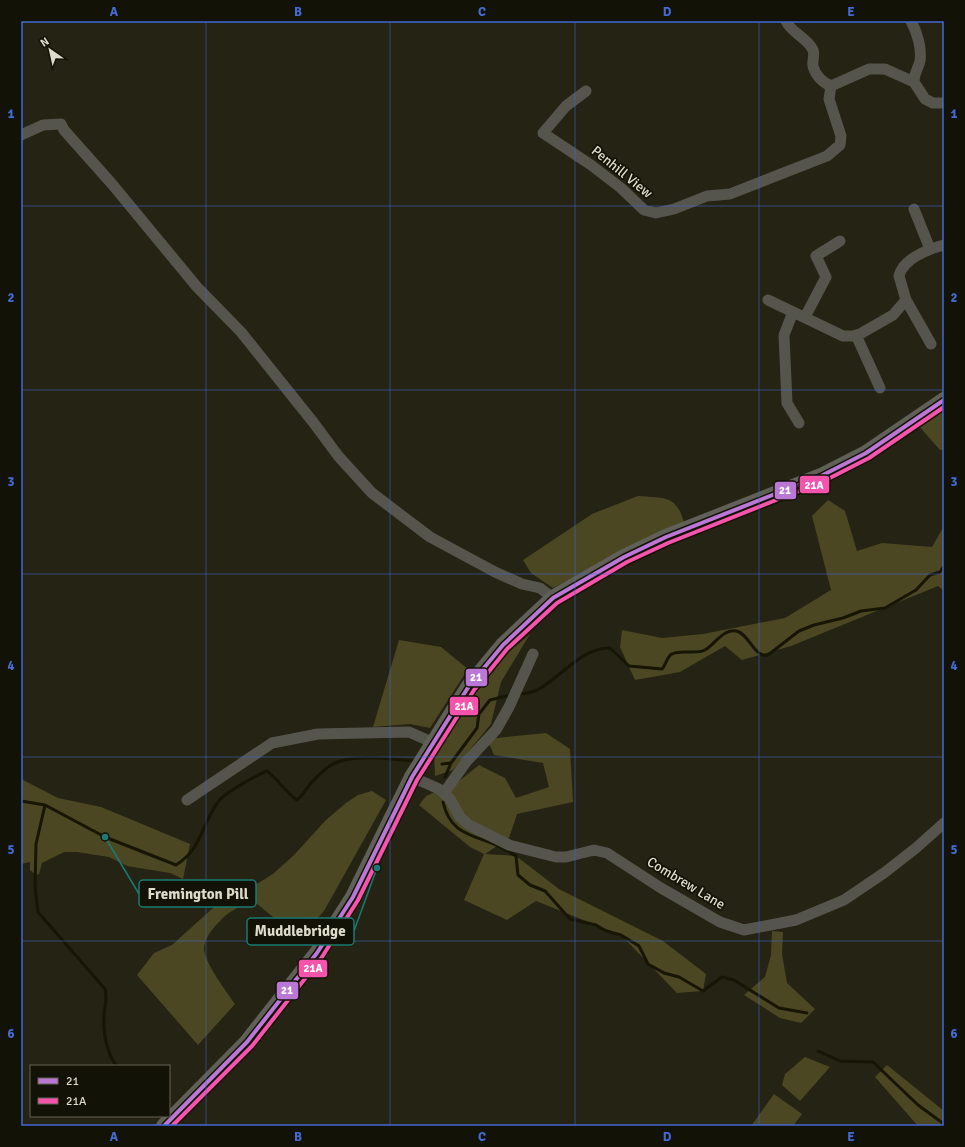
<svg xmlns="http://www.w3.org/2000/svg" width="965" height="1147" font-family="Signika,sans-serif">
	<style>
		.green { fill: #4c4723 }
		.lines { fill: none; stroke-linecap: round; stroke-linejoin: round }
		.stream { stroke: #171504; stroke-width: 3 }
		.street { stroke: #55554e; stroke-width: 11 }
		.secondary { stroke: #605f58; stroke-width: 16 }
		.bus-1-casing { stroke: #131206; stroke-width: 7 }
		.bus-2-casing { stroke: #131206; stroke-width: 7 }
		.bus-1 { stroke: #ba77d6; stroke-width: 4 }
		.bus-2 { stroke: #f653ac; stroke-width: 4 }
		.grid { fill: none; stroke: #436ad5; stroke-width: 1; stroke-opacity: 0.55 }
		.labels { text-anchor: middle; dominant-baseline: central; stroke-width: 3.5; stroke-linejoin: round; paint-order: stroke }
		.street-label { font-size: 14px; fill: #dddbca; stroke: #131206 }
		.leader { fill: none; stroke: #197b73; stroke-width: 1.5 }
		.callout-dot { fill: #197b73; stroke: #131206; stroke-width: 1.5 }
		.callout { fill: #131206; stroke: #197b73; stroke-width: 1.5 }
		.callout-label { font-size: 15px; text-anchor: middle; font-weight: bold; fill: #dddbca }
		.line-badge { stroke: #131206; stroke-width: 1.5 }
		.badge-label { font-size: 11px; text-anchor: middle; font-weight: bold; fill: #fff }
		.neatline { fill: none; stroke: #436ad5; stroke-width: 1.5 }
		.grid-label { font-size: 13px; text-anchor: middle; font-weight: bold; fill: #436ad5 }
	</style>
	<rect width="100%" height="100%" fill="#252313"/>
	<path class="green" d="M940,411l4,2v37h-4l-23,-26z
		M638,496c26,2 38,-1 46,26l-131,66 -22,-15 -8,-13 69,-46z
		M828,500l17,11 12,40 25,-8 50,4 12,-21v65l-6,-5 -147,60 -49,14 -17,-14 -45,26 -45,8 -15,-33 2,-17 40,8 41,-4 82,-16 46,-28 -19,-74z
		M530,634l-29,48 -10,42 -38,46 -18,6 -1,-25 63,-89z
		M399,640l42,7 27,22 -38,59 -20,-4 -37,3z
		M546,733l24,16 3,53 -56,12 -8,24 -24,16 31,2 43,33 104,52 43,33 -3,17 -26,2 -56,-58 -85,-34 -29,19 -43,-20 20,-46 -14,-7 -51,-42 7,-9 32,-14 21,-17 26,13 11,20 33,-11 -6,-24 -49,-8 -7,-16z
		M21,779l37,19 43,9 89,37 -7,35 -13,-6 -43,-7 -18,-9 -32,-5h-13l-22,11 -3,11 -3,1 -6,-5v-8l-9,2z
		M372,791l14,9 -62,111 -24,28 -44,-36c-13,0 -27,8 -36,18 -7,7 -14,15 -16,26 -1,14 23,45 31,57l-37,41 -61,-70 17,-22 18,-8 41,-37 21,-10 39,-24 21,-19 32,-35 20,-17 12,-8z
		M772,931l11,1 -1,22 5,29 28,26 -14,14 -21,-5 -36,-23 21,-18 6,-22z
		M805,1057l25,10 -30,34 -18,-16 3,-11z
		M887,1065l57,46v15h-26l-43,-49z
		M774,1094l28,20 -9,12h-42z"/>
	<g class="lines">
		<path class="stream" d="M518,694c7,-1 16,-1 21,-5 23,-13 42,-41 71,-41l19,18 33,3c4,-4 5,-13 10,-15 10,-5 23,1 33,-4 10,-6 20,-24 34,-18 11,5 16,26 29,23l31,-24 15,-6 29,-7 18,-7 24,-3 31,-18 14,-15 10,-3 4,-6
			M442,764l9,-1 26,-35 2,-14 11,-14 21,-5
			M445,777l6,-14
			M21,801l24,4 60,32 71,28c26,-16 26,-42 42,-63 6,-9 39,-27 49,-31 12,9 18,21 30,29 8,-6 11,-16 20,-23 4,-4 9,-9 14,-12 21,-12 59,-6 82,-4
			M443,802c7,30 25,32 51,42 8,3 15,8 22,12l2,19 12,10 15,6 25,28 26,6 10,6 15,4 18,11 9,18 16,9 15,4 24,14 19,-14 12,3 45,28 28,5
			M45,805l-9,39 -1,42 3,26 67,77c3,11 -1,17 -1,28 -1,17 3,35 12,49
			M818,1051l22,10 33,1 45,43 26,19"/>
		<path class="street" d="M786,21c5,12 21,16 27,29 2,5 -1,11 0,16 2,9 10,17 18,20
			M911,21c6,11 11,27 9,40 -2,8 -6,12 -6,21
			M831,86l38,-17h16l29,13 11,17 8,4h11
			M586,91l-20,15 -23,27 48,32 30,23 23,22 12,3 18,-4 33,-13 23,-2 97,-38 13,-11 1,-9 -12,-37 2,-13
			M21,135l22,-10 18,-1 3,6 48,54 85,103 44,45 72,90 26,35 33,36 58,44 65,35 27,12 18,4 13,10
			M914,209l16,40
			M768,300l75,36h9l8,-2 33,-19 13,-15 -7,-24c4,-17 29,-27 45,-31
			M906,300l25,44
			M793,312l-9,23 3,68 12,20
			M805,317l21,-40 -10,-21 24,-15
			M856,335l24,53
			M412,777l27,12 11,10 10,18 9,8 40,20 47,12h10l28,-7 13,3 54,35 59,34 24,8 52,-10 48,-20 40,-27 32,-25 28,-25
			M444,793l22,-31 30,-32 13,-23 24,-53
			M187,800l85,-57 46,-9 91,-2 25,11"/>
		<path class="secondary" d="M164,1126l83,-84 70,-89 36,-56 59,-120 57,-91 34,-41 50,-47 71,-41 42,-20 155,-61 45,-23 78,-53"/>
		<g class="bus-1-casing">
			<path id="bus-1" d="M164,1126l83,-84 70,-89 36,-56 59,-120 57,-91 34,-41 50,-47 71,-41 42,-20 155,-61 45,-23 78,-53"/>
		</g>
		<g class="bus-2-casing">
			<path id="bus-2" d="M172,1126l80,-80 70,-89 36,-57 59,-120 57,-90 33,-41 50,-46 70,-41 41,-19 156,-62 45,-23 75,-51"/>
		</g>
		<use href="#bus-1" class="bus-1"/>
		<use href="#bus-2" class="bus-2"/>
	</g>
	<path class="grid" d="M206,21v1105M390,21v1105M575,21v1105M759,21v1105M21,206h923M21,390h923M21,574h923M21,757h923M21,941h923"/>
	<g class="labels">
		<g class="street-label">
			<text transform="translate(622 172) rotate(39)">Penhill View</text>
			<text transform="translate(686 883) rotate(31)">Combrew Lane</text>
		</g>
	</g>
	<path class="leader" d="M105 837L139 894M377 868L354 931"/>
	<g class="callout-dot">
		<circle cx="105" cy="837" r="4"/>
		<circle cx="377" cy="868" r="4"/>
	</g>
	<g class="callout">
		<rect x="139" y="880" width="117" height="27" rx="4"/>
		<rect x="247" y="918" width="107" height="27" rx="4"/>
	</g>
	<g class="callout-label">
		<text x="198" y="899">Fremington Pill</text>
		<text x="300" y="936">Muddlebridge</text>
	</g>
	<g class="line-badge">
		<rect x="799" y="475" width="31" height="19" rx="4" fill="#f653ac"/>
		<rect x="774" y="481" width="23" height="19" rx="4" fill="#ba77d6"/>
		<rect x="465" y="668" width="23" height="19" rx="4" fill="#ba77d6"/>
		<rect x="449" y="696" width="30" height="20" rx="4" fill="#f653ac"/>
		<rect x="298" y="959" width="30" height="19" rx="4" fill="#f653ac"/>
		<rect x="276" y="981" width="23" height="19" rx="4" fill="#ba77d6"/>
	</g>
	<g class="badge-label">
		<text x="814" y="489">21A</text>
		<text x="785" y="494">21</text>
		<text x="476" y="681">21</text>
		<text x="464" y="710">21A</text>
		<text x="313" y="972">21A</text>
		<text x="287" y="994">21</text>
	</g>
	<rect width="965" height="1147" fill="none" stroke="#131206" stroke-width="44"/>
	<rect x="30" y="1065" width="140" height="52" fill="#131206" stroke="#646254"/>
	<rect x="38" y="1078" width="20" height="6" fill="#ba77d6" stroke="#646254"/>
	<text x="66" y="1085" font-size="12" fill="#dddbca">21</text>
	<rect x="38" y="1098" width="20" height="6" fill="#f653ac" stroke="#646254"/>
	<text x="66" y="1105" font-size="12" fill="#dddbca">21A</text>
	<g transform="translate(50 50) rotate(326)" stroke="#131206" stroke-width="3" paint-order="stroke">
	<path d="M0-3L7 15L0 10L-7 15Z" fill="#dddbca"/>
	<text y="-6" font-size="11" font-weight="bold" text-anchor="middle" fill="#dddbca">N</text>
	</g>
	<rect x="22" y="22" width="921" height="1103" class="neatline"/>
	<g class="grid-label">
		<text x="114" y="16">A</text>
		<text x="298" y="16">B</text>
		<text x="482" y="16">C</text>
		<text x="667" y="16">D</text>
		<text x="851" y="16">E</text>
		<text x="11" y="118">1</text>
		<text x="954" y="118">1</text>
		<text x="11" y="302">2</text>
		<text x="954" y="302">2</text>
		<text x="11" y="486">3</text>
		<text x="954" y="486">3</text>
		<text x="11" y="670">4</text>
		<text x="954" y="670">4</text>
		<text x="11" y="854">5</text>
		<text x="954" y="854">5</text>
		<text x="11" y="1038">6</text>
		<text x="954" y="1038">6</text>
		<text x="114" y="1141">A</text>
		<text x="298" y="1141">B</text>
		<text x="482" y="1141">C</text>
		<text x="667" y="1141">D</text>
		<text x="851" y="1141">E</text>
	</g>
</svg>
